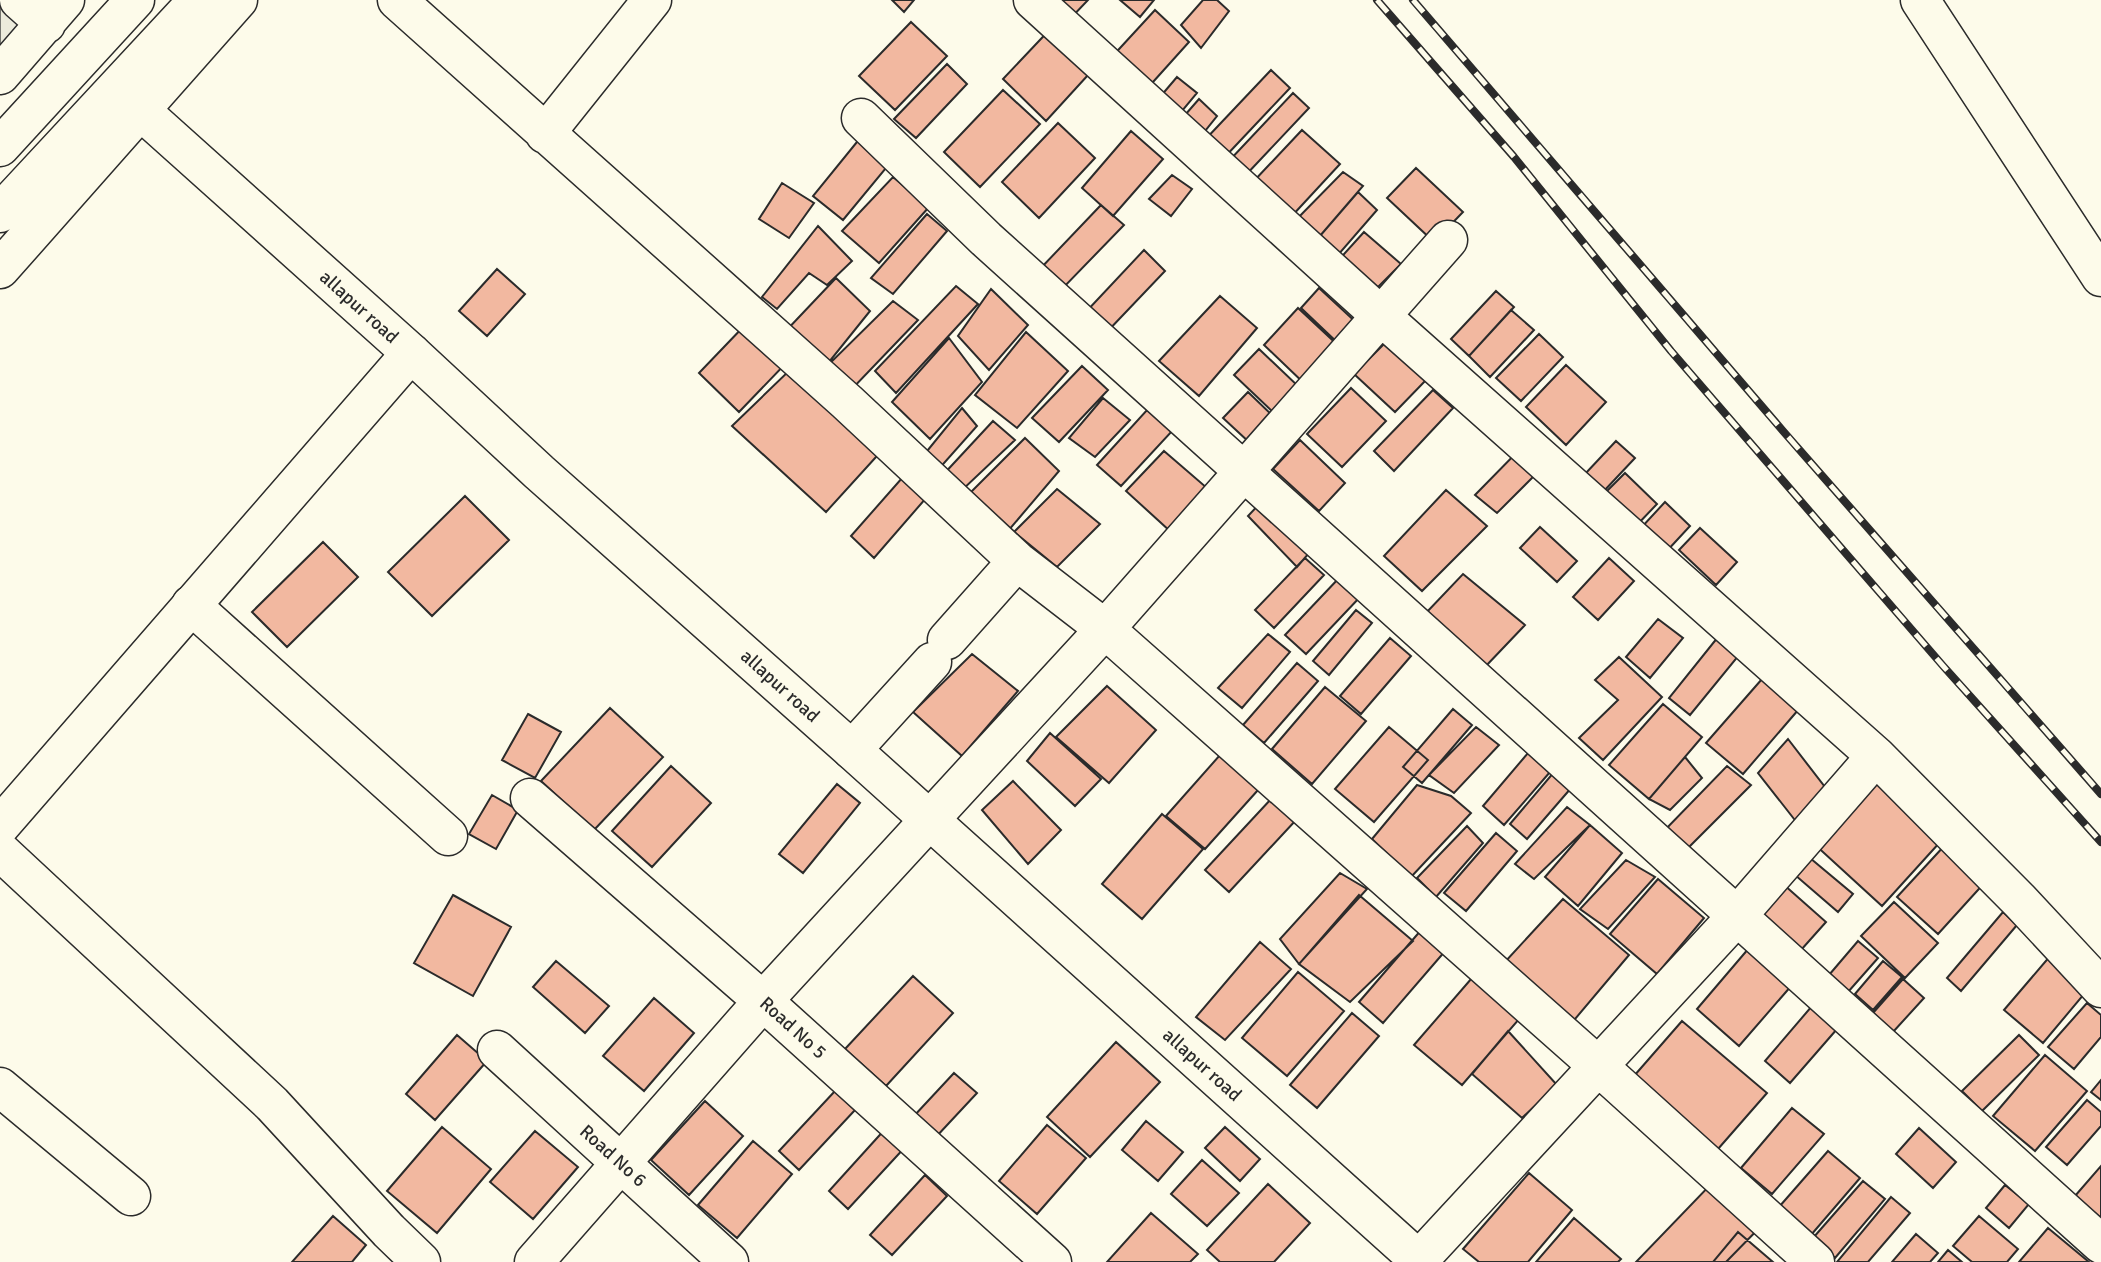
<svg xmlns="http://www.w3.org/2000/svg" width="2101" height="1262" font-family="Signika,sans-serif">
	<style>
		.green { fill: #ecebdb; stroke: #74746e; stroke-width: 2 }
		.building { fill: #f2b8a0; stroke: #2b2b2b; stroke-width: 2 }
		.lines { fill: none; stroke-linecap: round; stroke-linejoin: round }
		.minor-casing { stroke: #2b2b2b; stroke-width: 41 }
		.major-casing { stroke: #2b2b2b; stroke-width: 41 }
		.minor { stroke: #fdfbea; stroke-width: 38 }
		.major { stroke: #fdfbea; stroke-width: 38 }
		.rail-casing { stroke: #2b2b2b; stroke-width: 8 }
		.rail { stroke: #fdfbea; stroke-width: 5; stroke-dasharray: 16; stroke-linecap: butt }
		.labels { text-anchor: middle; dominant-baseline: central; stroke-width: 5; stroke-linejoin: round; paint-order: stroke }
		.street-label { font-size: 19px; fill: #2b2b2b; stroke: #fdfbea }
	</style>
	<rect width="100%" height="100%" fill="#fdfbea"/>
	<path class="green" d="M0,2l27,24 -27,31z"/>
	<path class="building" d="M892,0h22l-10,12z
		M1045,0h43l-21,22z
		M1120,0h34l-14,17z
		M1203,0h14l12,11 -28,37 -20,-23z
		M1155,10l34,32 -45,50 -35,-32z
		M911,22l36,34 -52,54 -36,-34z
		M1056,23l43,40 -53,58 -43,-42z
		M947,64l20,20 -51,54 -22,-19z
		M1271,70l19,18 -69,73 -20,-17z
		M1177,77l20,16 -20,24 -23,-13z
		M1003,90l37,34 -60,63 -36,-35z
		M1293,93l16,15 -66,70 -16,-15z
		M1199,99l18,17 -20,25 -19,-18z
		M1058,123l37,35 -56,60 -37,-36z
		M1302,130l38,34 -50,54 -38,-35z
		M1131,131l32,28 -50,57 -31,-28z
		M861,137l30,25 -48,58 -30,-24z
		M1416,168l47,44 -29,30 -47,-44z
		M1343,172l20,14 -50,58 -22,-19z
		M1172,175l20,14 -21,27 -22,-17z
		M893,177l36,30 -50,56 -37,-32z
		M782,183l32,20 -25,35 -30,-19z
		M1358,192l19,18 -46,53 -18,-19z
		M1101,205l23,20 -62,64 -23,-19z
		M927,214l20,17 -54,63 -22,-16z
		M818,226l34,35 -25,24 -18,-12 -32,36 -15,-12z
		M1364,232l37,32 -32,32 -34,-32z
		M1144,250l21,21 -61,64 -21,-20z
		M497,269l28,25 -38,42 -28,-25z
		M836,278l34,33 -49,61 -39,-37z
		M956,286l22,18 -82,89 -21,-22z
		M1319,288l41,38 -19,20 -40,-38z
		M991,289l37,36 -39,45 -31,-34z
		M1496,291l18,16 -45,49 -18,-17z
		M1220,296l37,32 -58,68 -40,-35z
		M893,301l25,19 -68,71 -29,-19z
		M1298,308l45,42 -35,37 -44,-42z
		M1511,310l23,20 -44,47 -21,-21z
		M747,323l42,37 -50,52 -40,-39z
		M1026,332l42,39 -51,57 -42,-33z
		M1539,334l24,23 -42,44 -25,-23z
		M949,338l33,44 -52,57 -38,-37z
		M1387,341l40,38 -32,33 -41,-38z
		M1259,349l40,38 -24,27 -41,-39z
		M1566,365l40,37 -40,43 -40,-38z
		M794,366l92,80 -60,66 -94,-86z
		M1082,366l26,24 -49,52 -27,-24z
		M1351,388l35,33 -44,46 -35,-33z
		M1433,390l20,18 -59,63 -20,-20z
		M1248,392l26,25 -24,26 -27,-25z
		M1103,398l27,22 -35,37 -26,-19z
		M962,408l15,18 -40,45 -14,-15z
		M1147,410l27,19 -53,57 -24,-21z
		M993,421l22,19 -56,53 -18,-16z
		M1025,438l34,33 -51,60 -37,-39z
		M1300,440l45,43 -26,28 -46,-42z
		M1616,441l19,17 -32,34 -18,-18z
		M1523,446l17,24 -43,43 -22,-18z
		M1164,451l43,37 -36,44 -45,-41z
		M910,469l23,21 -59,68 -23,-22z
		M1625,473l32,31 -23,24 -33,-31z
		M1057,489l43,35 -43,43 -43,-35z
		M1446,490l41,36 -65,65 -38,-35z
		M465,496l44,44 -77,76 -44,-44z
		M1265,498l51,47 -19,22 -49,-51z
		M1665,502l25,24 -25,27 -25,-24z
		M1540,527l37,34 -20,21 -37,-34z
		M1700,528l37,34 -21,23 -37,-35z
		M323,542l35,35 -71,70 -35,-35z
		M1305,558l19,17 -50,53 -19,-18z
		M1609,558l25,23 -36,39 -25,-23z
		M1463,574l62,51 -41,43 -59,-54z
		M1340,577l21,19 -55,58 -21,-19z
		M1356,610l16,13 -43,52 -16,-14z
		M1658,619l25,19 -33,40 -24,-21z
		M1722,632l22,17 -54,66 -21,-17z
		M1268,634l22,18 -48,56 -24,-20z
		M1390,638l21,18 -50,58 -21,-18z
		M972,654l46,37 -56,65 -49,-44z
		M1619,657l43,40 -59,63 -24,-22 39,-38 -23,-20z
		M1297,663l21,18 -54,62 -21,-18z
		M1769,671l36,31 -62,72 -37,-31z
		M1107,686l49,44 -47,53 -53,-46z
		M1325,687l41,34 -54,63 -40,-35z
		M1663,704l39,33 -53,62 -40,-34z
		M610,708l53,49 -69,73 -53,-49z
		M1453,709l19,16 -50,58 -19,-16z
		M528,714l33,18 -26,46 -33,-18z
		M1389,727l39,33 -54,62 -39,-33z
		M1476,727l23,18 -45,48 -25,-18z
		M1050,733l51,46 -26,27 -48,-45z
		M1788,739l40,52 -30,33 -40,-51z
		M1228,746l39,34 -62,69 -39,-33z
		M1528,753l22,19 -46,53 -21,-19z
		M1685,757l17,21 -32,32 -21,-11z
		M1560,765l18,15 -51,59 -17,-15z
		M671,766l40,37 -59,64 -40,-36z
		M1727,766l24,19 -69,69 -21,-20z
		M1872,777l69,64 -59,65 -70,-64z
		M1013,781l48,49 -33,34 -46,-54z
		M837,784l23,19 -57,70 -24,-19z
		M1417,785l34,11 20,17 -60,64 -39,-38z
		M492,795l26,15 -22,39 -27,-15z
		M1272,798l24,22 -67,72 -24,-22z
		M1567,807l23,18 -56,54 -19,-15z
		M1162,814l41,35 -61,70 -40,-35z
		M1590,825l32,28 -44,53 -33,-29z
		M1467,826l16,17 -47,54 -19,-19z
		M1496,833l21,18 -51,60 -22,-18z
		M1946,844l41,36 -49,54 -41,-37z
		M1810,858l43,36 -15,18 -43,-37z
		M1626,860l29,17 -47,52 -28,-20z
		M1340,873l27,16 -68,75 -19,-25z
		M1658,879l46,39 -47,56 -47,-40z
		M1783,884l43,38 -25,28 -43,-38z
		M453,895l58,32 -38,69 -59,-33z
		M1359,895l54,46 -63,61 -51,-38z
		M1563,899l66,56 -59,70 -66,-62z
		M1894,902l44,41 -33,35 -44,-42z
		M2003,912l14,13 -56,66 -14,-13z
		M1422,929l24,21 -63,73 -24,-21z
		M1858,941l20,17 -30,34 -19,-17z
		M1260,942l31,27 -66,71 -29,-23z
		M1749,948l43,37 -53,61 -42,-37z
		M2051,955l39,32 -47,56 -39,-33z
		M556,961l53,45 -24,27 -52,-46z
		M1883,961l19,16 -29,33 -18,-16z
		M1478,971l48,40 -64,74 -48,-40z
		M1298,972l46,39 -57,65 -45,-38z
		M913,976l40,37 -67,73 -41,-37z
		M1903,979l21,19 -31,34 -20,-19z
		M654,998l40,35 -50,58 -41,-35z
		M1818,999l26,22 -54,62 -25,-22z
		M2087,1003l14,12v22l-27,32 -26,-22z
		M1352,1013l27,23 -62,72 -27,-23z
		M1682,1021l85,72 -56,64 -84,-73z
		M1508,1031l49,54 -35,33 -50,-44z
		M457,1035l30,26 -52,59 -29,-26z
		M2019,1035l20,20 -57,56 -20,-20z
		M1116,1042l44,40 -70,75 -43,-40z
		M2045,1055l42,36 -52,60 -42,-35z
		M954,1073l23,20 -42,45 -22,-21z
		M2101,1080v20l-10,-8z
		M835,1091l20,19 -56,60 -20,-19z
		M2087,1100l14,12v14l-34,39 -21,-18z
		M705,1101l38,35 -54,59 -38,-35z
		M1792,1108l32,26 -52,60 -31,-26z
		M1146,1121l37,31 -25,29 -36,-31z
		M1047,1125l39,33 -49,56 -38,-33z
		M442,1127l49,42 -54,64 -50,-42z
		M887,1127l20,18 -59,64 -19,-18z
		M1225,1127l35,32 -20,22 -35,-33z
		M1919,1128l37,34 -23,26 -37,-34z
		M535,1131l43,36 -45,52 -43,-37z
		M753,1141l39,33 -55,64 -39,-33z
		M1828,1151l32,27 -49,57 -32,-28z
		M1202,1160l37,33 -32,33 -36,-32z
		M2101,1166v52l-26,-22z
		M1529,1173l43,37 -44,52h-49l-16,-13z
		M925,1175l22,21 -55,59 -22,-20z
		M1863,1181l22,18 -50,59 -22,-20z
		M1713,1182l53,39 -40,41h-90z
		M1268,1184l42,39 -36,39h-54l-13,-12z
		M2005,1185l24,19 -20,24 -23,-20z
		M1891,1197l19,16 -42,49h-31z
		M1151,1213l47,41 -8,8h-83z
		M333,1216l33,29 -14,17h-60z
		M1979,1216l39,33 -11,13h-35l-19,-16z
		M1574,1218l47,41 -3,3h-82z
		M2048,1228l41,34h-70z
		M1738,1232l35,30h-60z
		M1916,1234l22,19 -8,9h-38z
		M1948,1250l14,12h-24z"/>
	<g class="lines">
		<g class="minor-casing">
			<path id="minor" d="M19,0l27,24
				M397,0l450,402 170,159 88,68 492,436 218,197
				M1033,0l348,316 495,440 144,145 81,87
				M1920,0l181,277
				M0,75l65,-75
				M140,110l271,243
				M861,118l125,121 1115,1005
				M545,134l107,-134
				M0,147l135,-147
				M0,213l198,-213
				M0,269l238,-269
				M191,605l257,231
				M947,640l70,-79
				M852,750l80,-88
				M530,798l233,203 289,261
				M0,851l272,253 117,127 32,31
				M497,1050l232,212
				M0,1087l131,109
				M534,1262l229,-261 342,-372 343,-389
				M1417,1262l320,-346 139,-160"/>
		</g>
		<g class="major-casing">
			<path id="major" d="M0,826l411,-473 128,119 313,278 569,512"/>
		</g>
		<use href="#minor" class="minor"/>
		<use href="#major" class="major"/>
		<g class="rail-casing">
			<path id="rail" d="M1377,0l137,157 157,194 273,316 157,175
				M1413,0l370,431 318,363"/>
		</g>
		<use href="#rail" class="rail"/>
	</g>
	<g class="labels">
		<g class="street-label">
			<text transform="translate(359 307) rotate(42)">allapur road</text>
			<text transform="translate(780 686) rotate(42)">allapur road</text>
			<text transform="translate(793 1028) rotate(42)">Road No 5</text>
			<text transform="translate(1202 1065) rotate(42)">allapur road</text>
			<text transform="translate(613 1156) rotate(42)">Road No 6</text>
		</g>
	</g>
</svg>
